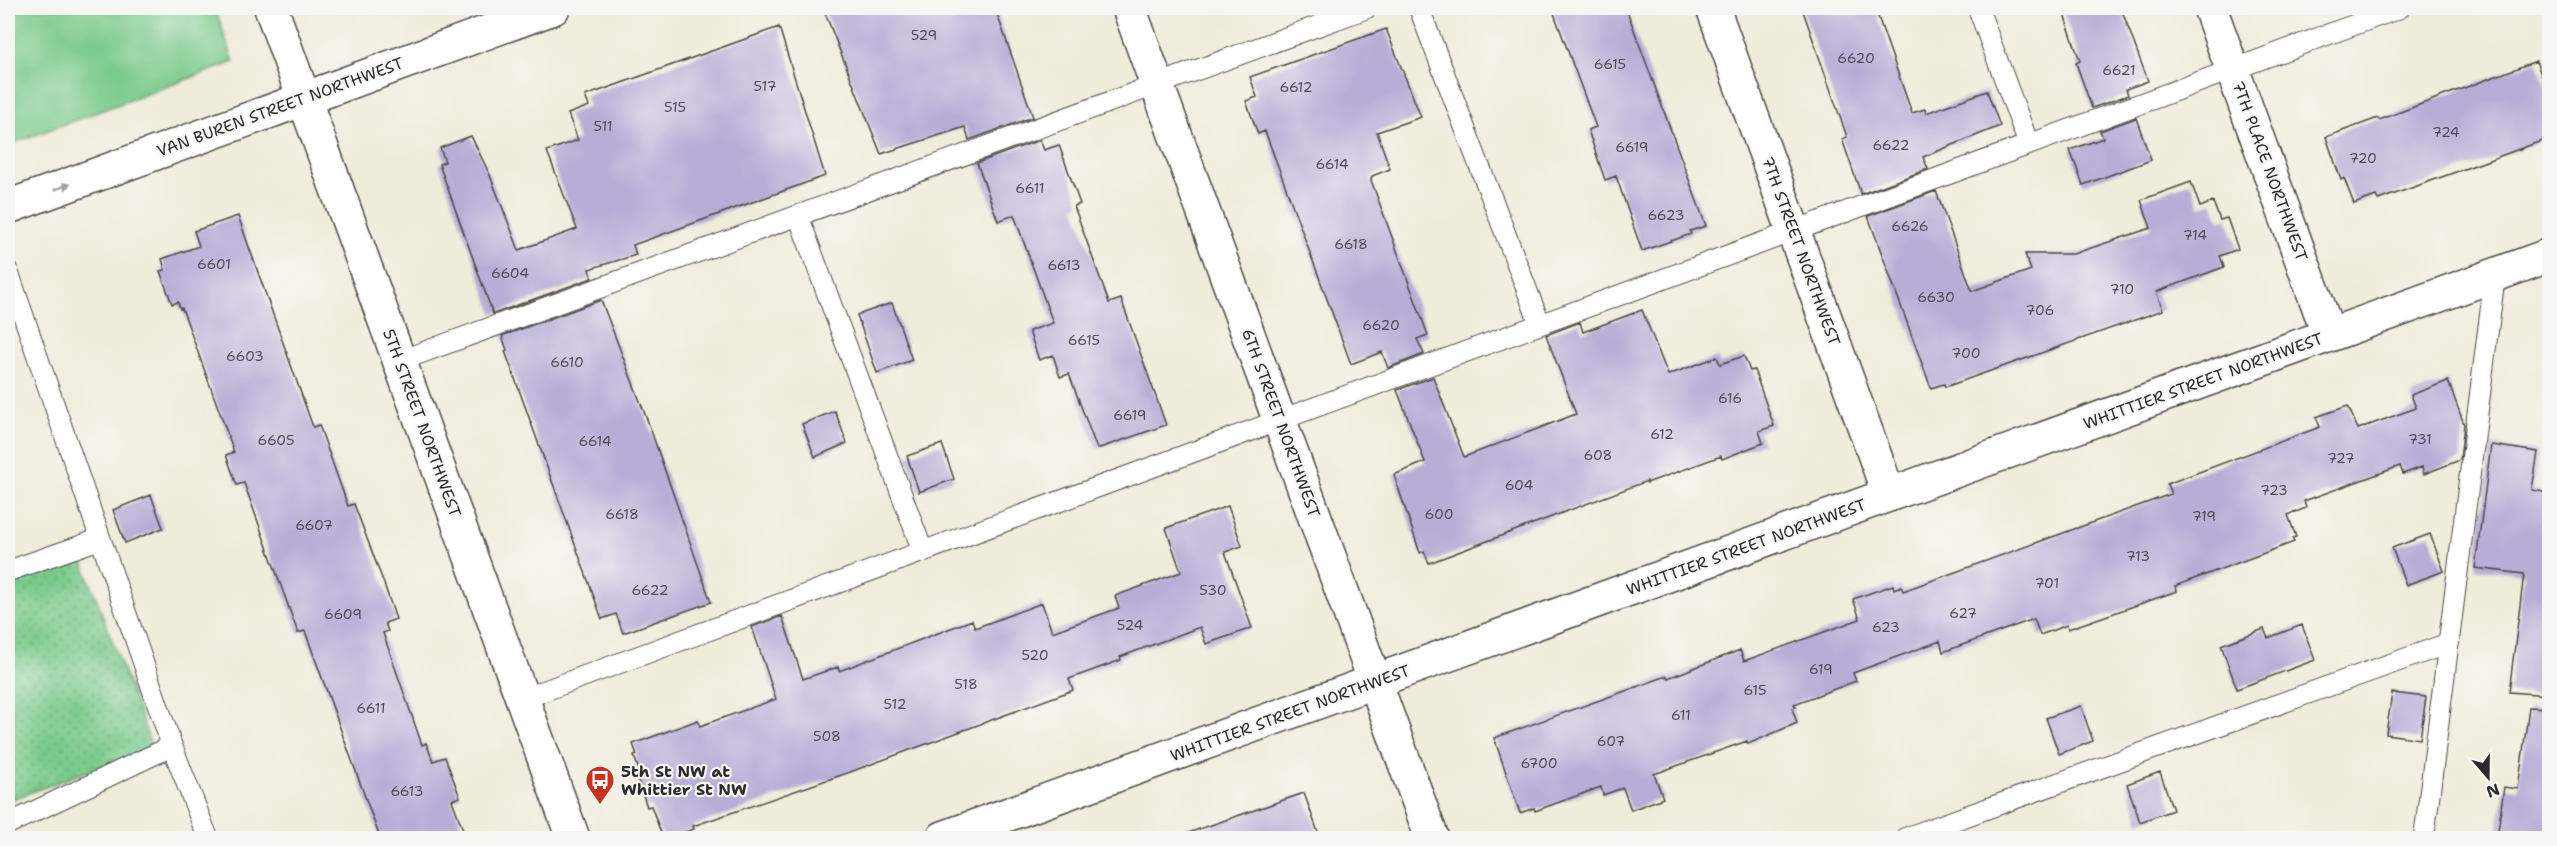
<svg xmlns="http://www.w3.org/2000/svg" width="2557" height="846" font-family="'Shantell Sans',sans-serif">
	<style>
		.green { fill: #7aca8b; stroke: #527a5b; stroke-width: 1.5 }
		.garden { fill: url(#garden-dots); stroke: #527a5b; stroke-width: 1.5 }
		.building { fill: #b7add7 }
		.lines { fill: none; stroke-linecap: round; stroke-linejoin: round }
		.lane-casing { stroke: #494845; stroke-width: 22 }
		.street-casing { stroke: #494845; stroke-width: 36 }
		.secondary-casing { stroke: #494845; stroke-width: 36 }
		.lane { stroke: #fff; stroke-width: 20 }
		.street { stroke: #fff; stroke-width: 33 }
		.secondary { stroke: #fff; stroke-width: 33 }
		.oneway { fill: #a0a0a0 }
		.labels { text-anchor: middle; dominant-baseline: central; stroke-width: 4.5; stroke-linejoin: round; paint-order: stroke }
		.number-label { font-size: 14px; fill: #4e4c56 }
		.street-label { font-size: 16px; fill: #2b2b2b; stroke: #f6f6f2 }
		.poi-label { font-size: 16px; font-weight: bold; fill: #2b2b2b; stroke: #f6f6f2; text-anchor: start }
	</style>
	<defs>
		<pattern id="garden-dots" width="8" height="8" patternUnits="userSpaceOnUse" patternTransform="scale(1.5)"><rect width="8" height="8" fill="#7aca8b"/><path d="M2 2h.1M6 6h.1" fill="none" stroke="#64a472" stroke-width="1.8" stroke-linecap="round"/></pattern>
	</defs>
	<rect width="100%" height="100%" fill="#f6f6f2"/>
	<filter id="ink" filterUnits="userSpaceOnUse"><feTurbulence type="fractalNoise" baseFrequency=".0167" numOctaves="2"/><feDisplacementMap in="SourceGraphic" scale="12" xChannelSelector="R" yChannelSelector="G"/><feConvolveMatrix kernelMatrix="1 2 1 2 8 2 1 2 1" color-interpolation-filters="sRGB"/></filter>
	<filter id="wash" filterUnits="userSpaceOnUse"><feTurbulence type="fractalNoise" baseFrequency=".008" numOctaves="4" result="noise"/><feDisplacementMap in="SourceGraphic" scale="24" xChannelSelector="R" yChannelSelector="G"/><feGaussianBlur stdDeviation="1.35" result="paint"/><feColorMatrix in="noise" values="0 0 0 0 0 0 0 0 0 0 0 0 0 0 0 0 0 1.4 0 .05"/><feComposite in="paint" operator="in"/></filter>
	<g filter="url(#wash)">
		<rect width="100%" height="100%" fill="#f0ecda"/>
		<path class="green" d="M8,8h207l19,54 -226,83z"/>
		<path class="garden" d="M81,557l71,190 -144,54v-216z"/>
		<g id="blocks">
			<path class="building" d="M823,8h172l38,109 -64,23 -4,-13 -84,27z
				M1552,8h74l80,218 -16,5 1,3 -49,17 -26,-75 -11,4 -17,-50 8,-3z
				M1802,8h73l37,105 13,-4 1,4 61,-22 13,35 -77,31 5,12 -67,25 -19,-55 5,-2z
				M2062,8h59l27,73 -22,8 2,6 -36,13 -16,-45 4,-2z
				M779,27l46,149 -192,69 3,10 -47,14 3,9 -99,36 -54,-150 6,-2 -5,-14 31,-12 18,37 30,77 58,-21 -30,-78 31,-11 -10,-26 21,-8 -4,-10z
				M1386,29l35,88 -44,15 13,37 -18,7 -1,4 57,155 -11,4 7,15 -36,14 -6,-16 -31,12 -86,-233 -7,3 -12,-33 11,-4 -7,-20z
				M2536,61l14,38v39l-172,62 -2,-4 -22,8 -10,-26 -3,2 -15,-43 52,-19 1,2z
				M2136,118l15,42 -68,25 -13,-35 33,-12 -3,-7z
				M1040,140l4,10 15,-5 21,59 -6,2 35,97 12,-4 45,126 -69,24 -28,-75 -9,3 -7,-22 -14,5 -10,-29 24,-8 -39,-108 -16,6 -21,-58z
				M2191,182l9,25 13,-5 7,18 7,-2 11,31 -18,7 4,11 -68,25 7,18 -218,77 -1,-3 -13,4 -63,-172 68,-25 36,100 59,-21 -6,-16h48l78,-26 -10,-28z
				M238,216l75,211 6,-2 29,81 6,-2 29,77 13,38 -11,4 3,8 -5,2 39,112 4,-2 7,18 12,-4 15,40 -8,3 14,38h-86l-75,-207 -7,2 -54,-150 -7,2 -11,-30 8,-3 -52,-144 -2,1 -2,-7 -6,2 -12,-33 5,-1 -3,-11 37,-13 -5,-15z
				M601,300l47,122 63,180 -88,31 -7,-19 -14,5 -97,-268 2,-1 -5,-14z
				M892,303l20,57 -35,13 -20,-58z
				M1642,310l26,65 49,-18 3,7 24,-8 6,15 4,-1 20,56 -15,5 4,12 -41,16 -1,-3 -74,27v-2l-218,82 -5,-12 -4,2 -26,-78 31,-13 -28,-72 36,-13 31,80 112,-43 -30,-79 34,-13 3,10z
				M2448,381l16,43 -4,36 -36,14 -2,-7 -19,7 -3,-8 -96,35 2,7 -18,7 8,22 -4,1 2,4 -119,44 2,5 -109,38 -1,-4 -27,10 -6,-16 -91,33 -3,-11 -87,32 3,8 -62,23 2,3 -4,1 5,15 -49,21 -1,-3 -93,33 9,24 -32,12 -8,-22 -20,7 -2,-8 -66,24 -1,-3 -14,5 -26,-75 173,-62 1,2 72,-28 4,11 116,-42 -7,-20 40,-14 1,4 7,-3 2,5 268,-97 -4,-10 153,-57 -4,-10 32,-11 10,23 58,-21 -5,-13z
				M835,411l12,32 -32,14 -13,-33z
				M942,444l12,35 -35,13 -12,-36z
				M2491,445l47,7 -6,38 18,3v202l-41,-3 15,-118 -49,-6z
				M151,495l12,33 -38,15 -12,-33z
				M1228,506l14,40 -17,6 27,76 -46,16 -6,-17 -80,30 1,3 -52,19 4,11 -223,82 -157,54 1,3 -26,9h-5l-12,-32 -4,1 -10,-30 4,-1 -7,-20 3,-1 -4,-11 65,-24 2,6 76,-27 -24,-72 30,-11 21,63 35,-12 1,4 133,-51 3,8 67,-25 10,29 67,-24 -4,-12 66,-24 -15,-44z
				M2430,534l14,37 -38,14 -14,-37z
				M2302,625l13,35 -78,29 -16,-44 43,-16 4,9z
				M2392,693l34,4 -6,42 -34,-5z
				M2081,706l12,35 -34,13 -13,-36z
				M2529,707l21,1v130h-53l7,-51 14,2z
				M2160,772l13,38 -33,12 -13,-38z
				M1304,793l16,45h-131l-1,-5z"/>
		</g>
	</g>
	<g filter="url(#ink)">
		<use href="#blocks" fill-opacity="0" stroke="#494845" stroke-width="1.5"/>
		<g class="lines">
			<g class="lane-casing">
				<path id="lane" d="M1419,8l121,316
					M1978,8l51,137
					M798,215l125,337
					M8,271l164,475 36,92
					M399,361l968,-353
					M8,571l92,-32
					M522,699l1878,-691
					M8,824l164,-78
					M1905,838l544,-195
					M2424,838l71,-563"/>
			</g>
			<g class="street-casing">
				<path id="street" d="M1129,8l303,830
					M1713,8l176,487
					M2210,8l119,327
					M8,207l545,-199
					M943,838l1607,-583"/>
			</g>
			<g class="secondary-casing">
				<path id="secondary" d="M271,8l302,830"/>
			</g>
			<use href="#lane" class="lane"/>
			<use href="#street" class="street"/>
			<use href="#secondary" class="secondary"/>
		</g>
		<defs><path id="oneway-solid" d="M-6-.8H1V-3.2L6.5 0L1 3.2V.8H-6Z" transform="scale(1.5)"/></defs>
		<use class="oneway" href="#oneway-solid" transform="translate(62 187) rotate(-20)"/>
	</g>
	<defs>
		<g id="bus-pin" transform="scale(1.5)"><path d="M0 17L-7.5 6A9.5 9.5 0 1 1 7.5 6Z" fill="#c8321e" stroke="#f6f6f2"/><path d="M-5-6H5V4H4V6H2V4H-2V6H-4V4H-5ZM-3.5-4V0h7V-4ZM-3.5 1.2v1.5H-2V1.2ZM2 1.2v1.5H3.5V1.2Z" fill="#fff"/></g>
	</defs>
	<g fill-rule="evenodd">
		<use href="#bus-pin" x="600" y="780"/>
	</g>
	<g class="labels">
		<g class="number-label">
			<text x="924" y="35">529</text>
			<text x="1856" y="58">6620</text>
			<text x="1610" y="64">6615</text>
			<text x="2119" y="70">6621</text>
			<text x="765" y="86">517</text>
			<text x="1296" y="87">6612</text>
			<text x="675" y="107">515</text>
			<text x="603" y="126">511</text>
			<text x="2446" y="132">724</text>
			<text x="1891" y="145">6622</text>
			<text x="1632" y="147">6619</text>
			<text x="2363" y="158">720</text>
			<text x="1332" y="164">6614</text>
			<text x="1030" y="188">6611</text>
			<text x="1666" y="215">6623</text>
			<text x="1910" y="226">6626</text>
			<text x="2195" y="235">714</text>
			<text x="1351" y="244">6618</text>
			<text x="214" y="264">6601</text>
			<text x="1064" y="265">6613</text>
			<text x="510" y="273">6604</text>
			<text x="2122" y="289">710</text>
			<text x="1936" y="297">6630</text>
			<text x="2040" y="310">706</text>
			<text x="1381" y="325">6620</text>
			<text x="1084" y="340">6615</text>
			<text x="1966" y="353">700</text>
			<text x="245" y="356">6603</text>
			<text x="567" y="362">6610</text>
			<text x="1730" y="398">616</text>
			<text x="1130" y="415">6619</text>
			<text x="1662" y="434">612</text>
			<text x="2420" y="439">731</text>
			<text x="276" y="440">6605</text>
			<text x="595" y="441">6614</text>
			<text x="1598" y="455">608</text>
			<text x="2341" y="458">727</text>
			<text x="1519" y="485">604</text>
			<text x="2274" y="490">723</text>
			<text x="622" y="514">6618</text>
			<text x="1439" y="514">600</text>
			<text x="2204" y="516">719</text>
			<text x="314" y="525">6607</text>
			<text x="2138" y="556">713</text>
			<text x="2047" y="583">701</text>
			<text x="650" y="590">6622</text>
			<text x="1213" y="590">530</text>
			<text x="1963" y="613">627</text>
			<text x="343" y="614">6609</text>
			<text x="1130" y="625">524</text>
			<text x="1886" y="627">623</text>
			<text x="1035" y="655">520</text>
			<text x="1821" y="669">619</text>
			<text x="966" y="684">518</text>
			<text x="1755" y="690">615</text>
			<text x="895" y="704">512</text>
			<text x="371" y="708">6611</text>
			<text x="1681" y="715">611</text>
			<text x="827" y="736">508</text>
			<text x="1611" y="741">607</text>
			<text x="1539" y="763">6700</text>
			<text x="407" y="791">6613</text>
		</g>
		<g class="street-label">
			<text transform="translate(280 107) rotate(-20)">VAN BUREN STREET NORTHWEST</text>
			<text transform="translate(2270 171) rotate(70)">7TH PLACE NORTHWEST</text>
			<text transform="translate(1801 251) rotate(70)">7TH STREET NORTHWEST</text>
			<text transform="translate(2203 381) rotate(-20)">WHITTIER STREET NORTHWEST</text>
			<text transform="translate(422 423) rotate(70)">5TH STREET NORTHWEST</text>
			<text transform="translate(1281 423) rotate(70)">6TH STREET NORTHWEST</text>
			<text transform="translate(1746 547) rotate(-20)">WHITTIER STREET NORTHWEST</text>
			<text transform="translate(1290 713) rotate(-20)">WHITTIER STREET NORTHWEST</text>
		</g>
		<g class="poi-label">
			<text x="621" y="771">5th St NW at<tspan x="621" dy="18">Whittier St NW</tspan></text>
		</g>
	</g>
	<rect width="2557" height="846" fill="none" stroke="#f6f6f2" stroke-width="30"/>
	<g transform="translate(2488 777) rotate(160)" stroke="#f6f6f2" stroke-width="4.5" paint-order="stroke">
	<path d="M0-4.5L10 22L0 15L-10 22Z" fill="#2b2b2b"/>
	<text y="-9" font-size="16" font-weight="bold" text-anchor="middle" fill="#2b2b2b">N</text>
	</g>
</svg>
